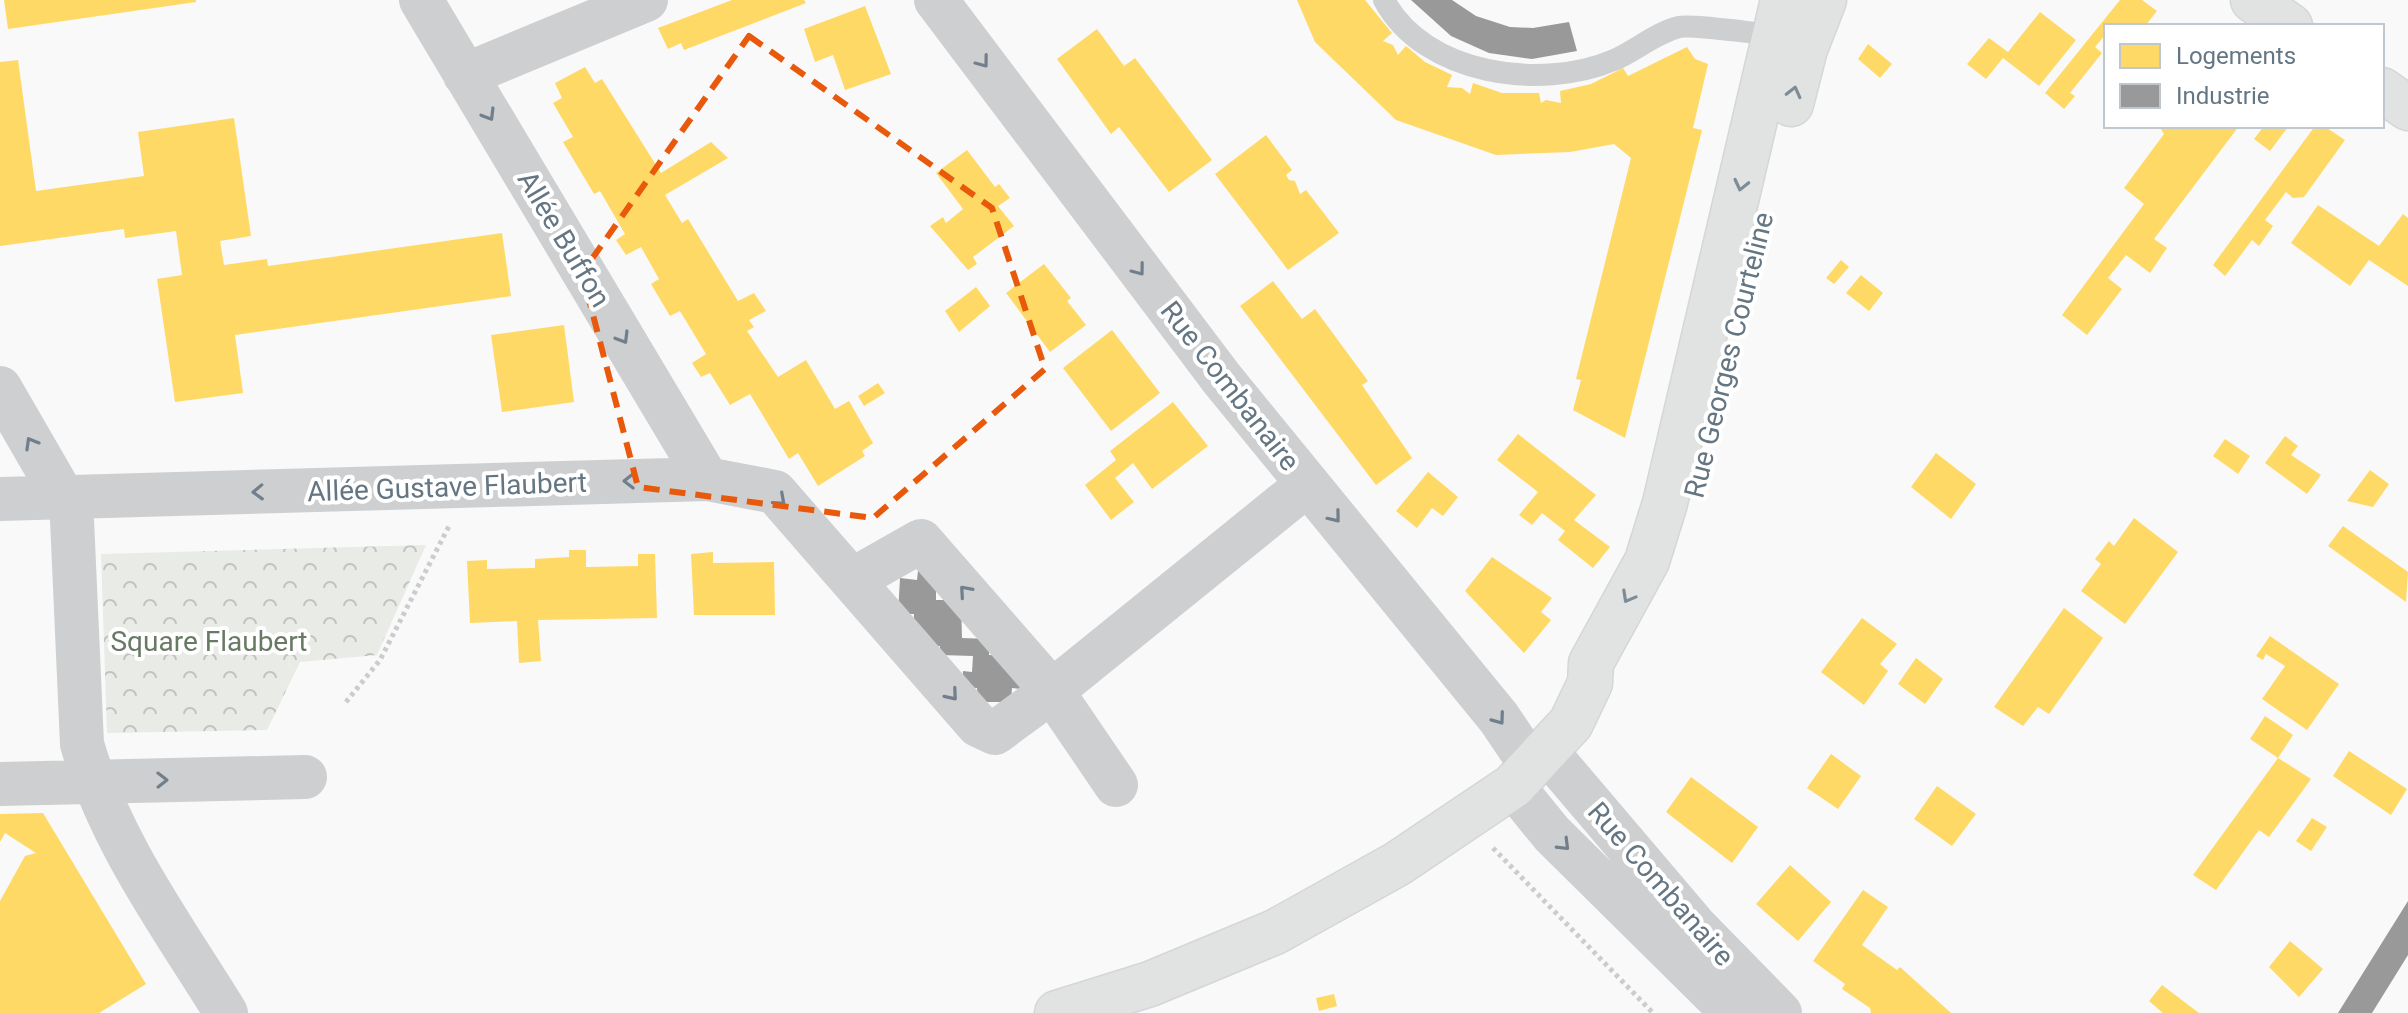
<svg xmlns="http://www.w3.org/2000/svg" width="2408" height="1013" font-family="Roboto,sans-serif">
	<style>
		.forest { fill: url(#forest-crowns) }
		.homes { fill: #ffd966 }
		.industry { fill: #999 }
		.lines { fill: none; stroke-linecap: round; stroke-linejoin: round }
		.secondary-casing { stroke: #d5d6d7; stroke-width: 47 }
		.path { stroke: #cbcccd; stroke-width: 5; stroke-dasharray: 4 4; stroke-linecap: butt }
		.lane { stroke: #cecfd0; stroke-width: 22 }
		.street { stroke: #cecfd0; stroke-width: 44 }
		.secondary { stroke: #e1e2e2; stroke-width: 44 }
		.oneway { stroke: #707f8b }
		.oneway2 { stroke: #7e8c96 }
		.marked { fill: none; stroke: #e8590c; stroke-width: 6; stroke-dasharray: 16 10; stroke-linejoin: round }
		.labels { text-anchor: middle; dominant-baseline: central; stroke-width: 8; stroke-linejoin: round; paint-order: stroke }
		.street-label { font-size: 28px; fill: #657683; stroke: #fff }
		.park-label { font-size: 28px; fill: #687a64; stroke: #fff }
	</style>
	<defs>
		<pattern id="forest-crowns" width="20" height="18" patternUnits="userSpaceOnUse" patternTransform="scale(2)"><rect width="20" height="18" fill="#e8ebe6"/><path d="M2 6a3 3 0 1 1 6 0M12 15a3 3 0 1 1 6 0" fill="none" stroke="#c0c3c0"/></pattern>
	</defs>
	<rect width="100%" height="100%" fill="#f9f9f9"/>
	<path class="forest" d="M426,545l-49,110 -77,7 -33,68 -160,3 -6,-179z"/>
	<path class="homes" d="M4,0h192v2l-188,27z
		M732,0h72l2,3 -122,47 -3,-7 -13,6 -10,-21z
		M1297,0h68l27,33 -9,8 10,4 5,10 8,-9 19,16 27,13 -5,12 15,1 8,6 3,-11 29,10h37l2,10 5,-3 15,3 -1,-12 31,-7 32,-16 5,8 59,-29 8,12 13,5 -15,64 9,2 -77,308 -52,-28 8,-30 -5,-1 55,-221 -17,-14 -44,8 -74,3 -100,-35 -81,-78z
		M2120,0h22l15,11 -12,15h-39v8l-11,13 7,6 -32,40 5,3 -11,13 -19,-16z
		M865,6l26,68 -46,16 -12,-35 -18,7 -11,-33z
		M2040,12l36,28 -37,46 -36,-28 -17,21 -19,-15 22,-26 19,14z
		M1097,29l27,37 11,-8 77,102 -43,32 -50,-65 -8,7 -54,-75z
		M1868,44l24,20 -12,14 -22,-19z
		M18,60l18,131 108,-15 -6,-44 96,-14 17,118 -31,5 4,24 43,-6 1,7 234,-33 9,63 -276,39 8,58 -68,9 -18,-123 25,-4 -6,-44 -51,7 -1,-9 -124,17v-184z
		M585,67l10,16 7,-4 59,94 50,-31 17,16 -63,37 17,28 6,-4 50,82 16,-8 12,18 -17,9 5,7 -7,4 31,46 28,-17 29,49 14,-8 24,42 -11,8 3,5 -47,30 -20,-33 -9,6 -39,-65 -20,11 -20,-32 -9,4 -9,-14 14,-9 -26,-43 -10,5 -19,-32 8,-5 -18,-32 -15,8 -10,-15 9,-6 -25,-43 -6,3 -31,-52 10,-5 -20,-34 9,-5 -7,-15z
		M2159,126h80l-85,113 13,9 -17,25 -24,-18 -18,23 14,11 -35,46 -25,-20 82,-111 -20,-16 40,-54z
		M2264,126l24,1 -18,24 -16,-12z
		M2315,126h9l21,14 -41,57 -11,1 -7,-6 -21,28 8,6 -14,20 -7,-6 -27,36 -12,-11z
		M1266,135l26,35 -6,5 3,5 6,1 5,13 6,-4 33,43 -51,37 -73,-96z
		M967,150l28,37 4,-3 11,14 -12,8 16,20 -41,31 4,7 -9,6 -38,-44 13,-9 3,6 17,-14 -27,-36z
		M2318,205l61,41 24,-32 5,4v68l-39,-26 -19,26 -59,-43z
		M1841,260l8,7 -15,17 -8,-6z
		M1044,264l27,34 -4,3 19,24 -36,27 -44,-59z
		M1861,275l22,18 -14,18 -23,-18z
		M1273,281l29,38 13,-10 53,72 -6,4 50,73 -36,27 -136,-179z
		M976,287l14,19 -31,26 -14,-21z
		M564,325l10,77 -72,10 -11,-77z
		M1112,330l48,63 -49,38 -48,-63z
		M878,383l7,10 -21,13 -6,-10z
		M1173,402l35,44 -56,43 -19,-26 -18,15 19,24 -23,18 -26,-35 31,-25 -6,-9z
		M1518,434l78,61 -22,25 36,27 -17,21 -35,-28 7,-9 -23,-18 -10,12 -13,-10 19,-23 -41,-32z
		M2285,436l13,10 -7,9 30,20 -14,19 -42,-31z
		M2225,439l25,17 -12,18 -25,-18z
		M1936,453l40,31 -25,35 -40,-32z
		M2370,470l19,14 -16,23 -26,-6z
		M1428,472l30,25 -15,19 -11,-8 -15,20 -21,-17z
		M2134,518l44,34 -53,72 -44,-33 20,-27 -6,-5 14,-18 5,5z
		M2343,526l65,46 -2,30 -78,-56z
		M569,550h17v17l52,-1v-12h17l2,64 -119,2 3,41 -22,2 -2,-42 -47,2 -3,-62 20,-1v9l48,-1v-9l34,-2z
		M713,552v11l61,-1 1,53h-81l-3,-61z
		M1492,557l60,41 -11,14 10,8 -27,33 -59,-62z
		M2064,608l39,30 -54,76 -11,-7 -15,19 -29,-19z
		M1862,618l35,26 -17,20 8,7 -24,34 -43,-33z
		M2270,636l69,48 -32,46 -45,-31 23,-33 -19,-12 -3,6 -7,-4z
		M1916,658l27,21 -18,25 -27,-20z
		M2265,716l28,19 -15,23 -28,-19z
		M2349,751l58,38 -16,26 -58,-39z
		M1831,754l30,22 -23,33 -31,-21z
		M2278,758l33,21 -42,58 -10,-7 -43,60 -23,-15z
		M1691,777l67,50 -26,36 -66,-51z
		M1937,786l39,28 -24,32 -38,-27z
		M43,813l103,171 -47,29h-99v-112l25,-45 11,-3 -31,-20 -5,9v-28z
		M2312,818l15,9 -16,24 -15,-10z
		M1790,865l41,37 -33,39 -42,-37z
		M1863,890l25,17 -26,38 35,25 3,-3 51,46h-80l-1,-5 -28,-19 3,-5 -32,-23z
		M2290,941l33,28 -24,28 -30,-30z
		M2162,985l37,28h-36l-14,-12z
		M1334,994l3,12 -18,5 -3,-13z"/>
	<path class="industry" d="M1411,0h41l24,16 34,11 23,1 36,-6 8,29 -45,8 -43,-6 -38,-17z
		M918,571l18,1v28h25l1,38 28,1 -1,16 18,1 14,33 -9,-1 -1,14h-33l-1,-14 -15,-1 1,-16 9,1 1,-16 -33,-1v-9h-13l1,-12 -15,-1 1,-19h-16l2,-36 17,2z
		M2408,901v54l-36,58h-34z"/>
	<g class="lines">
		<g class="secondary-casing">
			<path id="secondary" d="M2253,0l37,26
				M2382,90l26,18
				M1791,104l14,-55 19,-49
				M1057,1013l93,-29 125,-52 122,-68 116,-78 58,-63 19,-40 1,-20 56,-102 18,-58 118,-503"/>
		</g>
		<path class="path" d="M346,702l34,-42 69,-134
			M1493,848l160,165"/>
		<path class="lane" d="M1384,0c40,75 157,91 230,60 23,-10 41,-27 65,-33 12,-3 80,7 98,8"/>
		<path class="street" d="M421,0l286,479
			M936,0l286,379 277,339 33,49
			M465,75l181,-75
			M0,388l63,109
			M71,497l11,247c28,98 91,183 144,269
			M0,499l707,-20 68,13 203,233 17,8 57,-42 256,-207
			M854,579l67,-38 131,150 64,94
			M1547,752l148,174 85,87
			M0,784l305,-7
			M1513,786l39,48 181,179"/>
		<use href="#secondary" class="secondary"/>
	</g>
	<defs><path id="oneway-chevron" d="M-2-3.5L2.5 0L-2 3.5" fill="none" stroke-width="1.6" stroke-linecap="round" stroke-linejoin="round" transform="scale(2)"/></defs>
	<g class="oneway">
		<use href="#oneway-chevron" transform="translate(983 62) rotate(53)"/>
		<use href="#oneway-chevron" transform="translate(489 115) rotate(59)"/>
		<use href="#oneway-chevron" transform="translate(1139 270) rotate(53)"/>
		<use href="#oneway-chevron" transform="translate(623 338) rotate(59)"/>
		<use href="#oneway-chevron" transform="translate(31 443) rotate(-120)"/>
		<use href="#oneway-chevron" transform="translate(629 481) rotate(179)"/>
		<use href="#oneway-chevron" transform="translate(258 492) rotate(178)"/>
		<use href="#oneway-chevron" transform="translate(780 500) rotate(42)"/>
		<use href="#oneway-chevron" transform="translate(1335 517) rotate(51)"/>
		<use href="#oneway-chevron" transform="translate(965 591) rotate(-131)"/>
		<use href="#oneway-chevron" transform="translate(952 695) rotate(50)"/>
		<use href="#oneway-chevron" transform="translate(1499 719) rotate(54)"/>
		<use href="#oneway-chevron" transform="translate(162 780) rotate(-1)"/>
		<use href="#oneway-chevron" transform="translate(1564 845) rotate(45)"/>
	</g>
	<g class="oneway2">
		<use href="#oneway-chevron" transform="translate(1794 92) rotate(-76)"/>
		<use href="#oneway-chevron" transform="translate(1741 185) rotate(103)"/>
		<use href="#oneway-chevron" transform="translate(1628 597) rotate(119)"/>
	</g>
	<path class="marked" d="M749,36l243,172 53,161 -172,149 -235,-31 -56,-214z"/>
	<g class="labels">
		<g class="street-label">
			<text transform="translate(564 239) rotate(59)">Allée Buffon</text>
			<text transform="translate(1729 355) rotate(-76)">Rue Georges Courteline</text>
			<text transform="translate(1230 386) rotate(52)">Rue Combanaire</text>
			<text transform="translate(447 487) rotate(-2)">Allée Gustave Flaubert</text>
			<text transform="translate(1661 884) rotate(49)">Rue Combanaire</text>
		</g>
		<g class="park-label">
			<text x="209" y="641">Square Flaubert</text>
		</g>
	</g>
	<rect x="2104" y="24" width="280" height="104" fill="#ffffff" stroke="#c1c8cd" stroke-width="2"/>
	<rect x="2120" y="44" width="40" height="24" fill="#ffd966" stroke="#c1c8cd" stroke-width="2"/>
	<text x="2176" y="64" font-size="24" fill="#657683">Logements</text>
	<rect x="2120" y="84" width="40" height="24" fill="#999999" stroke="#c1c8cd" stroke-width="2"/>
	<text x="2176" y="104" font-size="24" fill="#657683">Industrie</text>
</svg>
